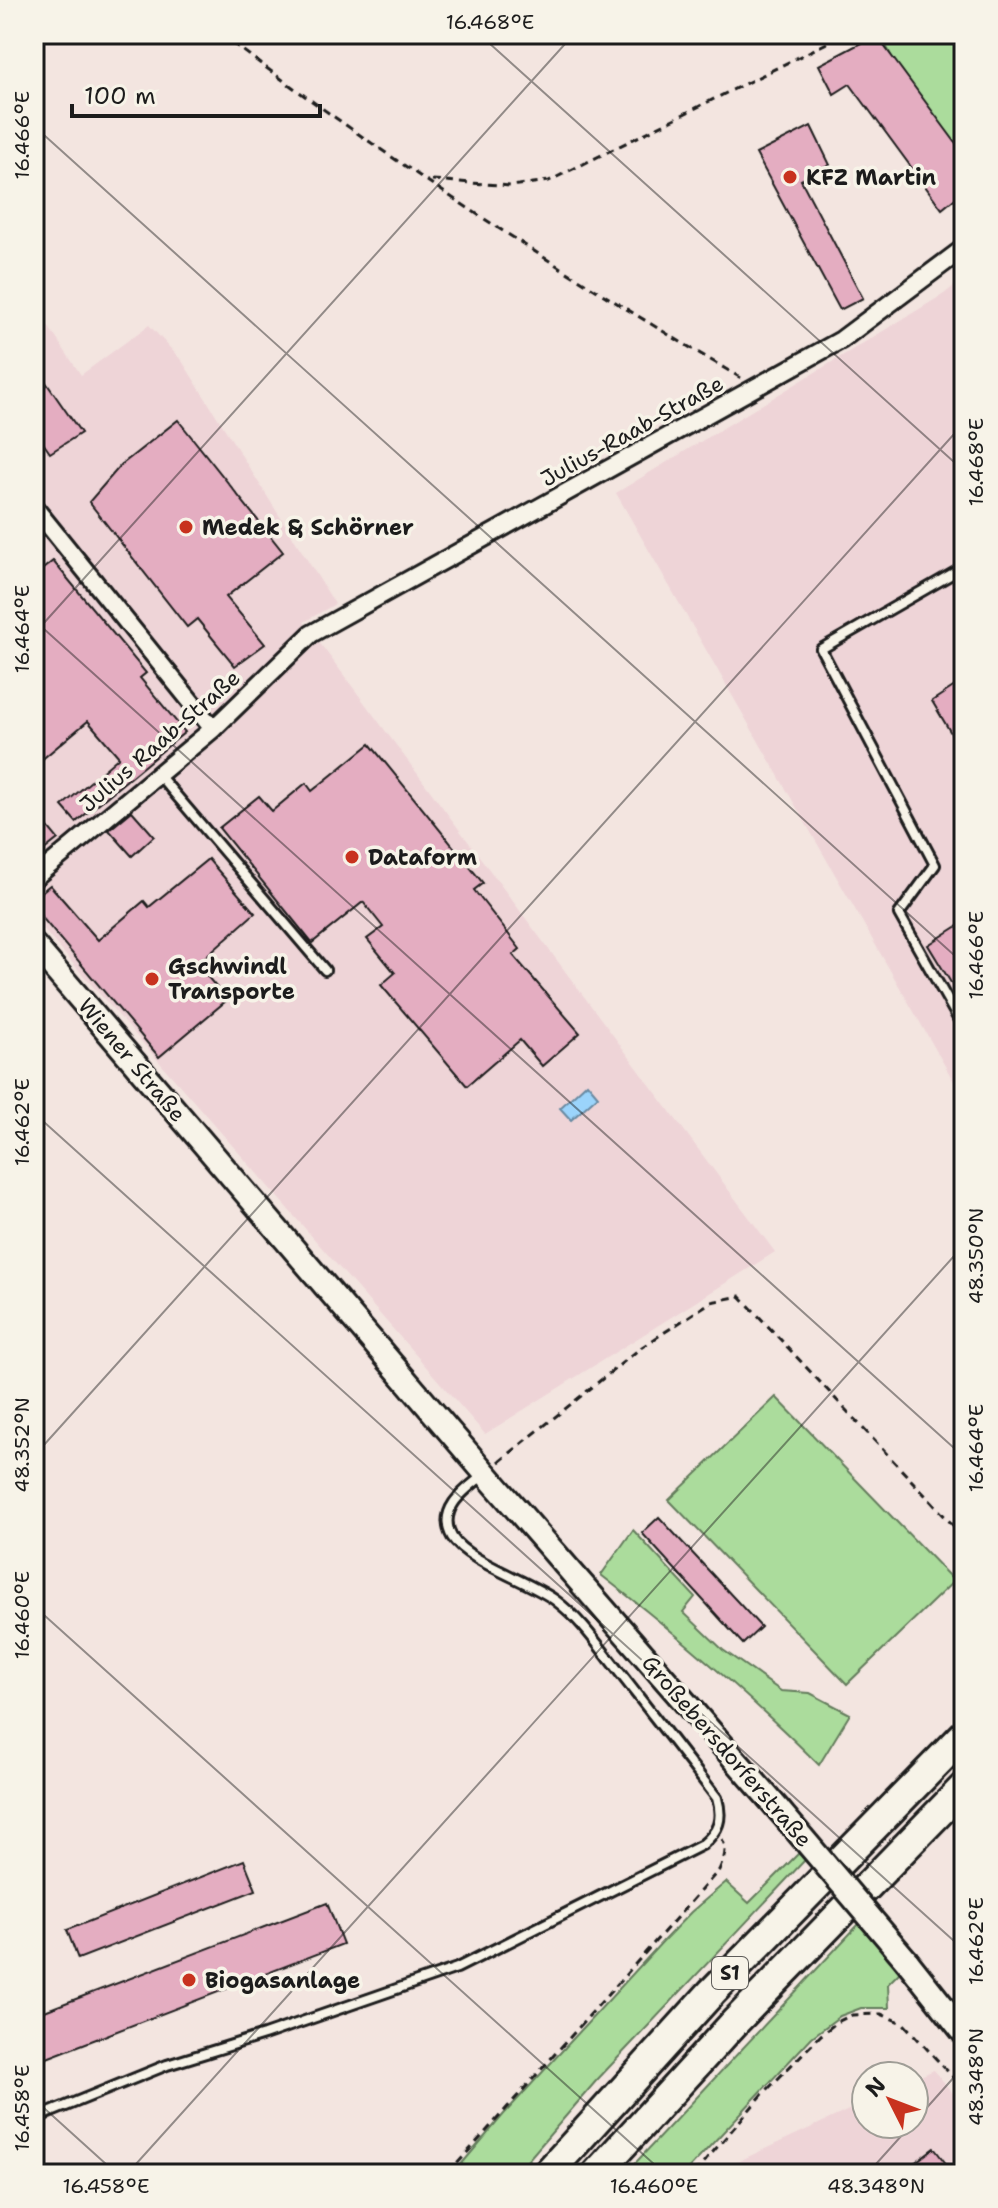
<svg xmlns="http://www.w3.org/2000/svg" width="998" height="2208" font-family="'Shantell Sans',sans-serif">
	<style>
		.built { fill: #eed4d7 }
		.green { fill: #abdc9c; stroke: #647c5c; stroke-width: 2 }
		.water { fill: #9bd4fb; stroke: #688aa2; stroke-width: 2 }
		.building { fill: #e4adc1; stroke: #1c1c1c; stroke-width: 2 }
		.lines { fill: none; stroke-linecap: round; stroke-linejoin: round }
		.lane-casing { stroke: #1c1c1c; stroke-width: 14 }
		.street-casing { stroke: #1c1c1c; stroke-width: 22 }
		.secondary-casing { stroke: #1c1c1c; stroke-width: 28 }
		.highway-casing { stroke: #1c1c1c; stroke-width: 34 }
		.path { stroke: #1c1c1c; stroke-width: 3; stroke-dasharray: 8 6; stroke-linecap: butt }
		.lane { stroke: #f7f3e8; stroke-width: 8 }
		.street { stroke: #f7f3e8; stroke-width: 16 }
		.secondary { stroke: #f7f3e8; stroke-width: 22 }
		.highway { stroke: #f7f3e8; stroke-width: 28 }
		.secondary-bridge-casing { stroke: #1c1c1c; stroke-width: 28; stroke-linecap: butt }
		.secondary-bridge { stroke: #f7f3e8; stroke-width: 22 }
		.ticks { fill: none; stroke: #1c1c1c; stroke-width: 2; stroke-opacity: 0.45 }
		.poi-dot { fill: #c8321e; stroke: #f7f3e8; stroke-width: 3 }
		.labels { text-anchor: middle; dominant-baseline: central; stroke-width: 7; stroke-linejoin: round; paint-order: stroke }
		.shield { fill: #f7f3e8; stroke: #5e5c59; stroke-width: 2 }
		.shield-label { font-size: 20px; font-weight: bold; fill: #1c1c1c }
		.poi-label { font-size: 22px; font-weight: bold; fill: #1c1c1c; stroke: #f7f3e8; text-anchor: start }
		.street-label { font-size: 22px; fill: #1c1c1c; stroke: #f7f3e8 }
		.neatline { fill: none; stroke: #1c1c1c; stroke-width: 3 }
		.ticks-label { font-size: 20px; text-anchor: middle; fill: #1c1c1c }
	</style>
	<rect width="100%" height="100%" fill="#f3e5e0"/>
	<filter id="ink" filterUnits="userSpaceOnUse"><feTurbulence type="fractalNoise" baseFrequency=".0125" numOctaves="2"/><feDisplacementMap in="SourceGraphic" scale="16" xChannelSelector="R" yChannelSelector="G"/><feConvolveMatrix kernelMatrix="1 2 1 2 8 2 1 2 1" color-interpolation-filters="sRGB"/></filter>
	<g filter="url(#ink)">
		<path class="built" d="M964,278v821l-348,-606 328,-199z
			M34,305l47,70 68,-50 33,36 153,243 -31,18 471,630 -290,182 -451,-515z
			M934,2070l30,37v67h-253l155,-72v22h48v-45z"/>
		<path class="green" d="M880,34h84v163z
			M776,1397l178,184 -107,103 -178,-184z
			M633,1530l62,67 -12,15 40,38 58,41 29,2 40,21 -31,51c-68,-68 -142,-131 -218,-190z
			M799,1853l6,7 -209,221 -80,93h-63l51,-60 159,-173 28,-29 35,-30 23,21z
			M859,1924l43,46 -14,14 1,24h-28l-21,8 -28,21 -128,137h-59z"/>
		<path class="water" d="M587,1083l11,13 -27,24 -11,-12z"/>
		<path class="building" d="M876,35l88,119v37l-22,18 -92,-125 -16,10 -15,-29z
			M811,126l19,39 -29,15 62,118 -23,12 -84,-156z
			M34,365l47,68 -31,20 -16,-23z
			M178,420l105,132 -57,45 39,47 -30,22 -38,-47 -10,8 -98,-125 32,-37z
			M53,561l93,112 -6,5 45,54 -109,90 -14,-16 57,-49 -31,-36 -54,45v-190z
			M964,680v75l-32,-54z
			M370,744l113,139 -9,7 46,59 -7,6 67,78 -38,33 -22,-26 -53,46 -86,-101 14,-12 -28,-34 16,-12 -20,-25 -51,41 -93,-115 40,-32 13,15 34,-28 6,8z
			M34,810l24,29 -24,19z
			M132,811l22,25 -22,20 -23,-26z
			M208,859l47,54 -58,51 30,36 -68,57 -125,-149v-10l16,-13 48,55 46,-39 5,6z
			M964,922v82l-36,-59z
			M659,1517l102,110 -18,17 -101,-111z
			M244,1860l12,30 -178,69 -11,-29z
			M327,1903l16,41 -309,119v-48z
			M934,2148l20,26h-54z"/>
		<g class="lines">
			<g class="lane-casing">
				<path id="lane" d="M964,567l-143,82 114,216 -36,49 65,115
					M158,774l167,196
					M34,2119l133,-54 97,-30 193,-67 245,-123c17,-14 21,-26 15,-47 -32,-42 -65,-84 -97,-125 -20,-25 -38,-53 -65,-73 -24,-18 -89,-39 -103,-63 -16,-28 14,-48 33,-63"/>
			</g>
			<g class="street-casing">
				<path id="street" d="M34,507l179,222
					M34,878l179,-149 98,-95 530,-294 123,-92"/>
			</g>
			<g class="secondary-casing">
				<path id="secondary" d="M34,945l451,528 294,337
					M907,1961l57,72"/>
			</g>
			<g class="highway-casing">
				<path id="highway" d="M547,2174l165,-182 252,-257
					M596,2174l140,-153 228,-234"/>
			</g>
			<path class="path" d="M221,34c166,126 341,238 520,344
				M432,180l79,6 38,-5 296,-147
				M499,1462l143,-115 69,-45 29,-6 224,241
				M448,2174l271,-304c5,-11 9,-20 3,-31
				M694,2174l69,-80 58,-59 16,-13 15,-7 29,-1 23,10 60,65"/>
			<use href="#lane" class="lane"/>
			<use href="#street" class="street"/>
			<use href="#secondary" class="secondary"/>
			<use href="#highway" class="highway"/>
			<g class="secondary-bridge-casing">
				<path id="secondary-bridge" d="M779,1810l128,151"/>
			</g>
			<use href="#secondary-bridge" class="secondary-bridge"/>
		</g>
	</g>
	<path class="ticks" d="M479,34l485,437M34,126l930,838M34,620l930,837M34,634l540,-600M34,1113l930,837M34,1456l930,-1033M34,1606l631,568M34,2099l83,75M914,2122l50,-56M127,2174l837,-929M867,2174l45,-50"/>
	<g class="poi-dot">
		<circle cx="790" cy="177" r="8"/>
		<circle cx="186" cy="527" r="8"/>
		<circle cx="352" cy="857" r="8"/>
		<circle cx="152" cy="979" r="8"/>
		<circle cx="189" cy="1980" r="8"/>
	</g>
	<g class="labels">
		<rect class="shield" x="712" y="1957" width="36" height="32" rx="6"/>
		<g class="shield-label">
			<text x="730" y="1973">S1</text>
		</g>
		<g class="poi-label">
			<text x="806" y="177">KFZ Martin</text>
			<text x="202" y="527">Medek &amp; Schörner</text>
			<text x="368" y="857">Dataform</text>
			<text x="168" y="966">Gschwindl<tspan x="168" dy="25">Transporte</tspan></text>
			<text x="205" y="1980">Biogasanlage</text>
		</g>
		<g class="street-label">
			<text transform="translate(632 431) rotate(-29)">Julius-Raab-Straße</text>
			<text transform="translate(160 741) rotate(-41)">Julius Raab-Straße</text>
			<text transform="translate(132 1060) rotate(50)">Wiener Straße</text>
			<text transform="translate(727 1751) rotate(49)">Großebersdorferstraße</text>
		</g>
	</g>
	<rect width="998" height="2208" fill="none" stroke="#f7f3e8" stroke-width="88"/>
	<g transform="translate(890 2100) rotate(312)"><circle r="38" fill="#f7f3e8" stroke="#9f9d96" stroke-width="2"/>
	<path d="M0-6L14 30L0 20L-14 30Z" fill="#c8321e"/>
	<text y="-12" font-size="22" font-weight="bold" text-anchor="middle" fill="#1c1c1c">N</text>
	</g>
	<path d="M72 104v12h248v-12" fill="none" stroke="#1c1c1c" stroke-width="4"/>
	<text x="84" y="104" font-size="24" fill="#1c1c1c" stroke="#f7f3e8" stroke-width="6" paint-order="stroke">100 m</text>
	<rect x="44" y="44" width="910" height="2120" class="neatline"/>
	<g class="ticks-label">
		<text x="490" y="29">16.468°E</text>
		<text transform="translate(22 135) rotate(-90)" y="7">16.466°E</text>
		<text transform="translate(976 462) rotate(-90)" y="7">16.468°E</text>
		<text transform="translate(22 629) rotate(-90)" y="7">16.464°E</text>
		<text transform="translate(976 955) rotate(-90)" y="7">16.466°E</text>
		<text transform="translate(22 1122) rotate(-90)" y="7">16.462°E</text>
		<text transform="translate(976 1256) rotate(-90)" y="7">48.350°N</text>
		<text transform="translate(22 1445) rotate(-90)" y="7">48.352°N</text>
		<text transform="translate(976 1448) rotate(-90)" y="7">16.464°E</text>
		<text transform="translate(22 1615) rotate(-90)" y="7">16.460°E</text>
		<text transform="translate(976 1941) rotate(-90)" y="7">16.462°E</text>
		<text transform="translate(976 2077) rotate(-90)" y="7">48.348°N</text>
		<text transform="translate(22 2108) rotate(-90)" y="7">16.458°E</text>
		<text x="106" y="2193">16.458°E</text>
		<text x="654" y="2193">16.460°E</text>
		<text x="876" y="2193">48.348°N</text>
	</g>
</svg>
